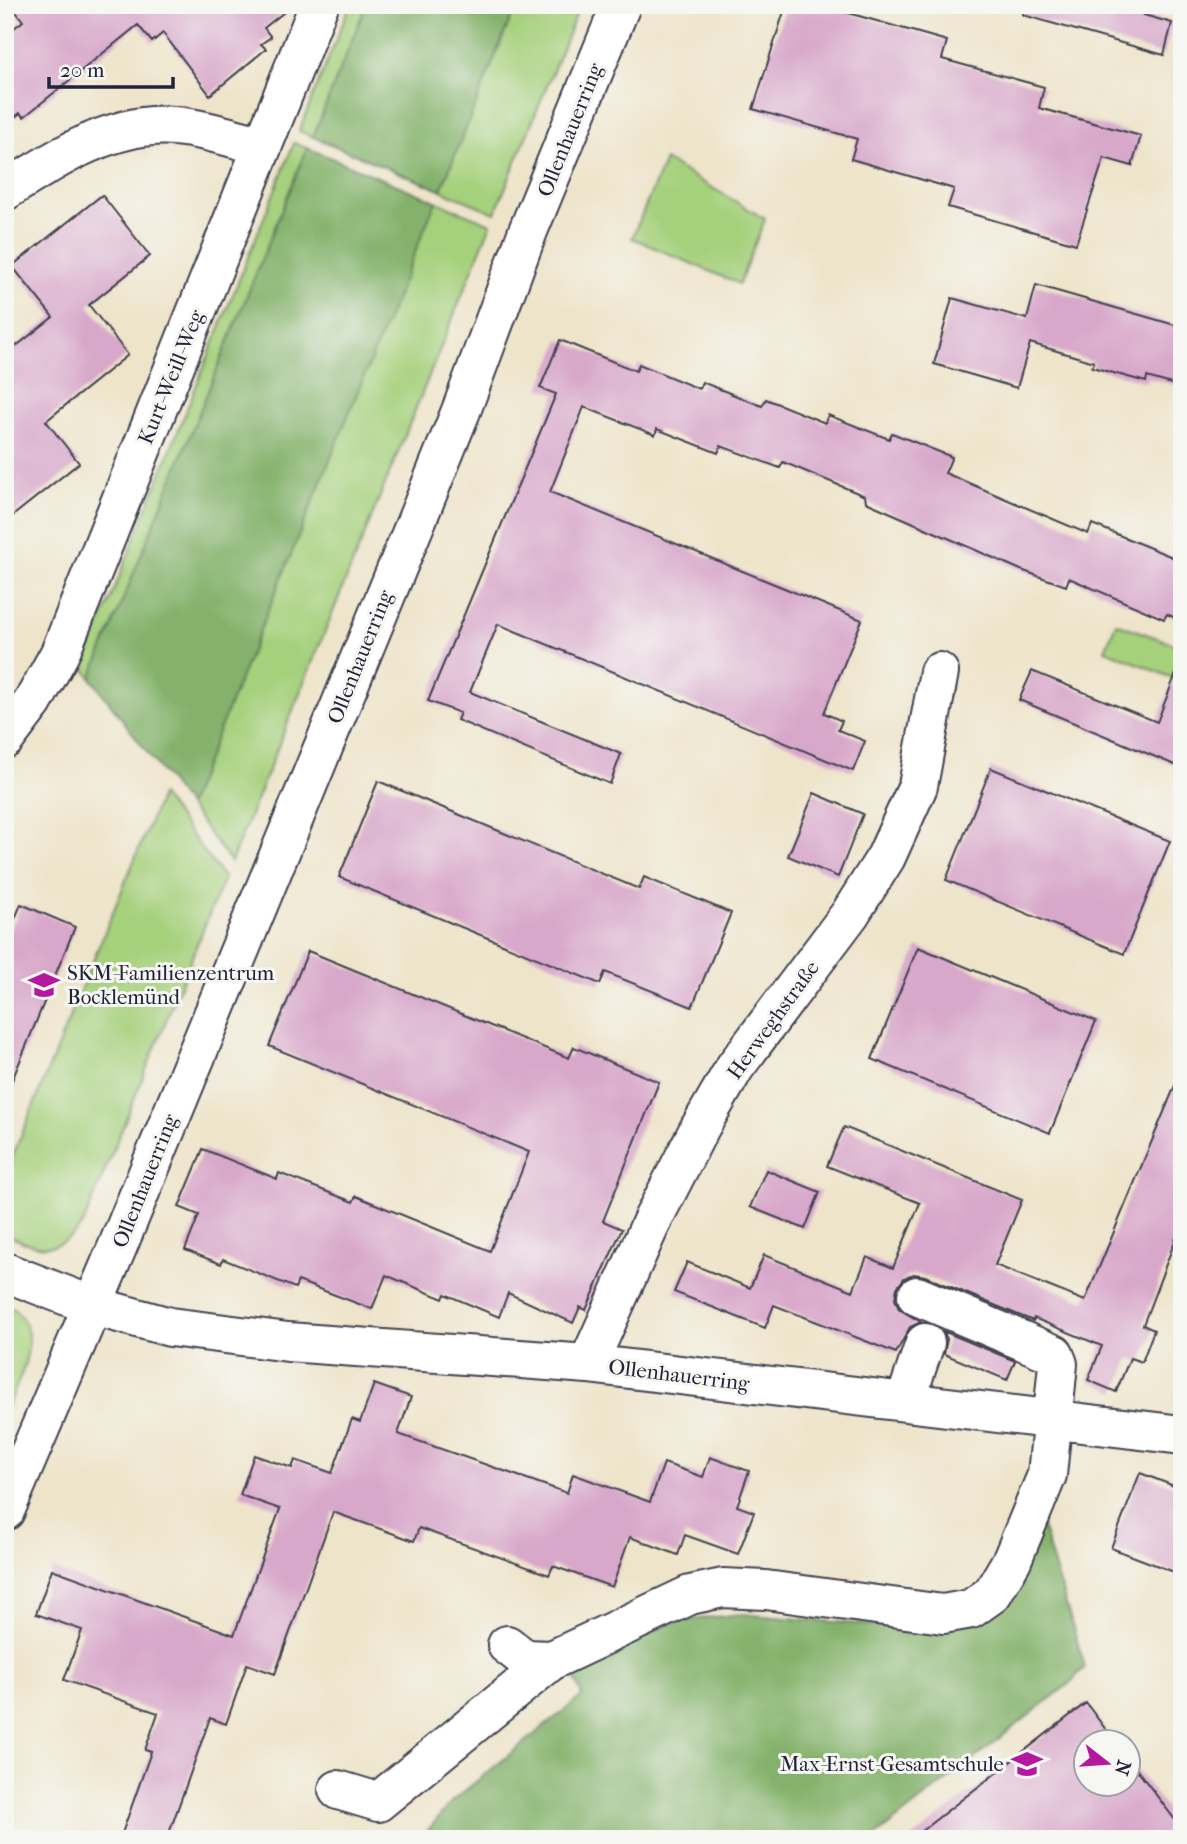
<svg xmlns="http://www.w3.org/2000/svg" width="1187" height="1844" font-family="'IM FELL French Canon',serif">
	<style>
		.green { fill: #a5d07c; stroke: #64795c; stroke-width: 2 }
		.forest { fill: #84b26c; stroke: #536a54; stroke-width: 2 }
		.building { fill: #d8a8ca }
		.lines { fill: none; stroke-linecap: round; stroke-linejoin: round }
		.minor-casing { stroke: #413f50; stroke-width: 42 }
		.minor { stroke: #fff; stroke-width: 38 }
		.labels { text-anchor: middle; dominant-baseline: central; stroke-width: 6; stroke-linejoin: round; paint-order: stroke }
		.street-label { font-size: 21px; fill: #22223b; stroke: #f6f6f2 }
		.poi-label { font-size: 21px; fill: #22223b; stroke: #f6f6f2; text-anchor: start }
	</style>
	<rect width="100%" height="100%" fill="#f6f6f2"/>
	<filter id="ink" filterUnits="userSpaceOnUse"><feTurbulence type="fractalNoise" baseFrequency=".0143" numOctaves="2"/><feDisplacementMap in="SourceGraphic" scale="14" xChannelSelector="R" yChannelSelector="G"/><feConvolveMatrix kernelMatrix="1 2 1 2 8 2 1 2 1" color-interpolation-filters="sRGB"/></filter>
	<filter id="wash" filterUnits="userSpaceOnUse"><feTurbulence type="fractalNoise" baseFrequency=".00686" numOctaves="4" result="noise"/><feDisplacementMap in="SourceGraphic" scale="28" xChannelSelector="R" yChannelSelector="G"/><feGaussianBlur stdDeviation="1.57" result="paint"/><feColorMatrix in="noise" values="0 0 0 0 0 0 0 0 0 0 0 0 0 0 0 0 0 1.4 0 .05"/><feComposite in="paint" operator="in"/></filter>
	<g filter="url(#wash)">
		<rect width="100%" height="100%" fill="#eee4ca"/>
		<path class="green" d="M350,5h230l-85,208 -196,-82z
			M294,143l197,81 -260,638 -148,-195z
			M665,160l100,59 -26,65 -107,-46z
			M1116,623l66,24v35l-77,-32z
			M161,795l63,83 -140,344c-23,32 -46,29 -79,12v-59z
			M5,1303c45,25 14,75 0,110z"/>
		<path class="forest" d="M366,5h150l-75,185 -128,-53z
			M307,148l129,53 -248,605 -97,-128z
			M1042,1526l43,141 -15,16 -198,156h-451l30,-37 131,-106 -10,-24 101,-50 68,-8 164,14 70,-6z"/>
		<g id="blocks">
			<path class="building" d="M11,5h282l-29,23 7,9 -10,7 5,5 -56,46 -47,-62 -11,9 -14,-17 -114,92 -4,-4 -15,12v-90l18,-14z
				M786,5h61l-2,7 102,29 -5,18 102,28 -5,21 102,28 -9,30 -28,-8 -28,86 -128,-37 6,-18 -103,-30 6,-20 -104,-30z
				M1024,5h123l-3,10 28,8 -8,32 -141,-40z
				M102,195l48,61 -61,49 39,50 -82,66 33,42 -74,59v-167l48,-38 -41,-51z
				M1036,285l146,42v60l-35,-10 -1,5 -54,-15 2,-5 -64,-19 -13,45 -83,-24 18,-66 75,21z
				M560,340l76,31 3,-7 60,25 3,-7 60,24 4,-7 59,24 3,-8 61,24 3,-6 60,24 -7,16 143,61 4,-10 90,37v60l-15,-7 -3,5 -95,-41 -3,8 -45,-16 -155,-68 -1,-6 -82,-34 -3,6 -59,-22 -3,7 -61,-24 -2,6 -71,-28 -34,85 312,128 -38,93 18,8 -4,9 27,11 -12,30 -355,-147 -28,68 151,62 -11,30 -153,-64 3,-7 -32,-12 128,-307 -16,-6z
				M1179,666h3v102l-163,-68 13,-29 125,51z
				M991,768l179,73 -46,113 -178,-74z
				M378,781l261,108 5,-12 87,36 -39,94 -87,-35 -5,12 -261,-107z
				M814,793l49,21 -25,63 -50,-21z
				M21,904l54,23 -69,168 -1,-152z
				M918,947l178,74 -46,112 -178,-74z
				M308,951l261,107 5,-11 85,35 -56,139 19,8 -36,81 -6,-3 -7,16 -65,-30 -9,24 -54,-23 -2,5 -57,-24 -14,34 -74,-28 -3,7 -72,-29 -2,5 -36,-14 14,-35 -20,-8 24,-58 74,30 2,-6 74,29 3,-6 134,55 39,-99 -260,-106z
				M1182,1069v153l-39,103 11,5 -12,32 -12,-4 -14,34 -28,-12 14,-34 -68,-28 -1,3 -108,-45 -11,-2 -10,4 -7,10 -2,11 4,10 22,13 -11,5 -14,26 -122,-48 -9,23 -91,-36 13,-30 63,26 14,-33 89,36 14,-34 26,11 27,-65 -93,-37 17,-39 178,73 -27,65 90,36z
				M766,1170l54,22 -15,37 -55,-22z
				M943,1331l72,30 -8,19 -63,-26 3,-15z
				M374,1384l37,13 -13,37 169,59 6,-19 77,28 14,-39 39,14 7,-20 39,14 -12,35 17,6 -16,42 -53,-19 -7,20 -48,-18 -18,50 -59,-21 -4,9 -130,-47 -5,13 -81,-29 -58,162 -28,-10 -21,60 -16,-6 -43,121h-47l31,-87 -6,-2 13,-37 -94,-33 18,-50 -46,-16 16,-45 182,66 46,-126 -40,-14 14,-40 38,13 3,-8 37,13 20,-54 8,3z
				M1140,1473l42,16v86l-71,-27z
				M1086,1703l29,39h-29v42h42v-26l54,71v10h-271z"/>
		</g>
	</g>
	<g filter="url(#ink)">
		<use href="#blocks" fill-opacity="0" stroke="#413f50" stroke-width="2"/>
		<g class="lines">
			<g class="minor-casing">
				<path id="minor" d="M5,191c44,-28 94,-61 147,-65 36,-3 77,11 111,20
					M5,739l28,-37 27,-49 259,-648
					M5,1272l88,34 77,21 118,15 300,22 594,71
					M588,1364l64,-143 46,-90 37,-64 115,-153 36,-57 32,-71 21,-114
					M905,1402l20,-59
					M5,1511l112,-263 299,-726 45,-111 67,-180 93,-226
					M507,1645l18,14 27,1
					M338,1790l40,12 174,-142 138,-65 33,-7 43,2 177,24 28,-5 21,-15 20,-34 35,-85 11,-111 -4,-10 -137,-58"/>
			</g>
			<use href="#minor" class="minor"/>
		</g>
	</g>
	<defs>
		<g id="school-bare" transform="scale(2.415)"><path d="M0-5L7-2L0 1L-7-2ZM-4 1L0 2.5L4 1V4Q0 6-4 4Z" fill="#b5179e" stroke="#f6f6f2" stroke-width="2.5" paint-order="stroke"/></g>
	</defs>
	<g fill-rule="evenodd">
		<use href="#school-bare" x="44" y="985"/>
		<use href="#school-bare" x="1027" y="1764"/>
	</g>
	<g class="labels">
		<g class="street-label">
			<text transform="translate(570 130) rotate(-68)">Ollenhauerring</text>
			<text transform="translate(171 377) rotate(-68)">Kurt-Weill-Weg</text>
			<text transform="translate(360 657) rotate(-68)">Ollenhauerring</text>
			<text transform="translate(773 1020) rotate(-54)">Herweghstraße</text>
			<text transform="translate(145 1181) rotate(-68)">Ollenhauerring</text>
			<text transform="translate(679 1375) rotate(7)">Ollenhauerring</text>
		</g>
		<g class="poi-label">
			<text x="67" y="973">SKM-Familienzentrum<tspan x="67" dy="24">Bocklemünd</tspan></text>
			<text x="1004" y="1764" text-anchor="end">Max-Ernst-Gesamtschule</text>
		</g>
	</g>
	<rect width="1187" height="1844" fill="none" stroke="#f6f6f2" stroke-width="28"/>
	<g transform="translate(1107 1763) rotate(107)"><circle r="33" fill="#f6f6f2" stroke="#a1a1a9" stroke-width="2"/>
	<path d="M0-5L12 26L0 18L-12 26Z" fill="#b5179e"/>
	<text y="-10" font-size="19" font-weight="bold" text-anchor="middle" fill="#22223b">N</text>
	</g>
	<path d="M49 77v10h124v-10" fill="none" stroke="#22223b" stroke-width="3.5"/>
	<text x="60" y="77" font-size="21" fill="#22223b" stroke="#f6f6f2" stroke-width="5" paint-order="stroke">20 m</text>
</svg>
